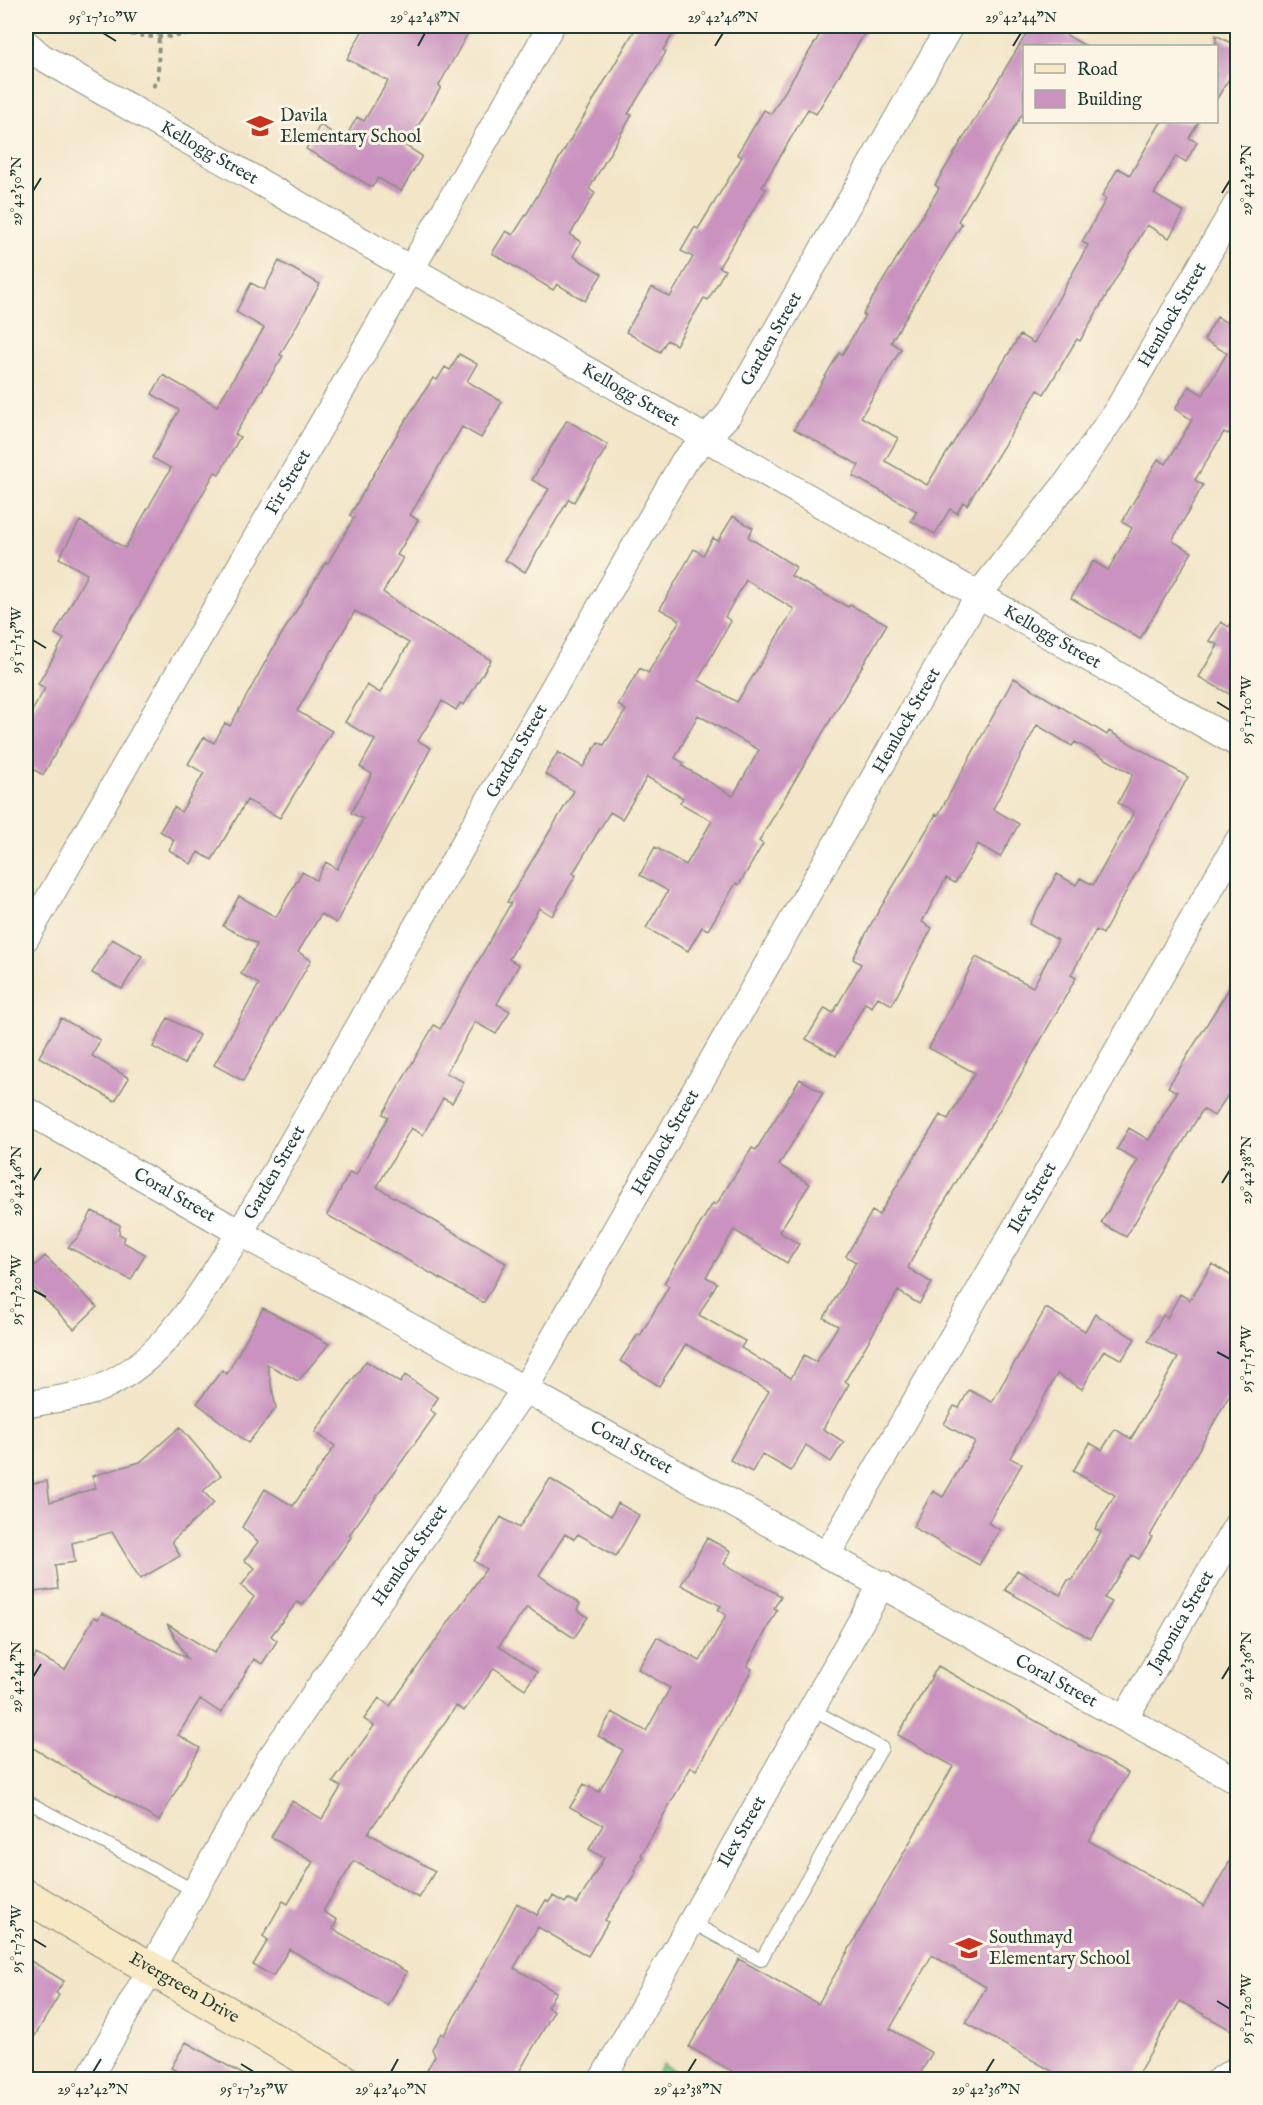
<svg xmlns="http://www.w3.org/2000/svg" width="1263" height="2105" font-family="'IM FELL English',serif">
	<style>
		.green { fill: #89d795; stroke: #548a64; stroke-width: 1.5 }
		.building { fill: #c992bf; fill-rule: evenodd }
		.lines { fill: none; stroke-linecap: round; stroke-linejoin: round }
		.lane-casing { stroke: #88917e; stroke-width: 14 }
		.street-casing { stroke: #88917e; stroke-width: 28 }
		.secondary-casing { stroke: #88917e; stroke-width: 35 }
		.path { stroke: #88917e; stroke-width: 4; stroke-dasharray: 4.5 4.5; stroke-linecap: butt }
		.lane { stroke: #fff; stroke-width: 12 }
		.street { stroke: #fff; stroke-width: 26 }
		.secondary { stroke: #f8e8c3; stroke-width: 33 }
		.ticks { fill: none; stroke: #1f3d34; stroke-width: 2 }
		.labels { text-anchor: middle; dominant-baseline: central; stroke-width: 6; stroke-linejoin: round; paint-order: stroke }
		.poi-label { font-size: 18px; fill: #1f3d34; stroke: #fcf5e5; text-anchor: start }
		.street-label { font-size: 18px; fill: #1f3d34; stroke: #fcf5e5 }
		.neatline { fill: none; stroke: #1f3d34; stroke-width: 2 }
		.ticks-label { font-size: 15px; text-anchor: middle; fill: #1f3d34 }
	</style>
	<rect width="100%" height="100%" fill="#fcf5e5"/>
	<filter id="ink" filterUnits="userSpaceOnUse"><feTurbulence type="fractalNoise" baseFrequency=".0167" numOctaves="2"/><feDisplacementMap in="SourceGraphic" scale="12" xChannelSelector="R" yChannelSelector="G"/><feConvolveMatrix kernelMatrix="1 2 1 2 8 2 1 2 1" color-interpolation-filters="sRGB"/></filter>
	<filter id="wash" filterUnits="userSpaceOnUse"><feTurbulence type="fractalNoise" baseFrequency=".008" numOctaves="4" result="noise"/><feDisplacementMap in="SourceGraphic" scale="24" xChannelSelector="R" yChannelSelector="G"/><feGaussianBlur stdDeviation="1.35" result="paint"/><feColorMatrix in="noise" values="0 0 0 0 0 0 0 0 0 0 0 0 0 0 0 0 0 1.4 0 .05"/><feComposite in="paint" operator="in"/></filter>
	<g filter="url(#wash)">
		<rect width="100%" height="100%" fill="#f2e5c8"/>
		<path class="green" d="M663,2065l25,14h-33z"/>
		<g id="blocks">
			<path class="building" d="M365,26h107l-33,59 2,2 -35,59 16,10 -21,35 -23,-13 -6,9 -66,-38 14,-24 24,15 13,-23 7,4 24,-40 -41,-22z
				M637,26h41l-15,24 3,2 -38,62 4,1 -43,74 6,4 -25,42 11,7 -8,14 29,18 -17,27 -28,-17 -4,6 -61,-37 14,-22 7,4 16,-25z
				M825,26h44l-53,88 -8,-5 -46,78 4,2 -47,78 6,3 -17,30 -4,-2 -28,47 -9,-5 -7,12 -34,-20 26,-45 18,10 23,-40 -12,-6 14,-24 3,2 44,-72 -5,-3 27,-44 7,4z
				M1031,26h20l35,20h-62v65l-66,110 4,3 -71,118 10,7 -40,68 37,21 -13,23 42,24 93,-150 14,8 54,-98 -6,-3 24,-43 -4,-3 16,-28 12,7 31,-53h38l-10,16 8,4 -11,20 -10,-6 -22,38 30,18 -15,26 -22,-13 -67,116 -3,-2 -33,55 -6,-4 -71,115 -4,-3 -6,11 -7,-4 -15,25 -24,-13 6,-10 -64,-35 6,-11 -65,-36 45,-76 3,2 23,-40 -2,-1 76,-126 -4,-3z
				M1216,35l22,12v17l-22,36z
				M279,261l41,23 -40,71 3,1 -48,78 5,3 -21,37 -4,-2 -172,303 -17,-10v-43l19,-34 -7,-4 26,-45 -9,-5 32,-60 -28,-16 21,-37 45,27 46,-80 -19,-10 27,-48 -27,-16 11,-19 54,31 47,-78 -28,-16 15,-29 13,7z
				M1217,317l21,12v90l-10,15 -4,-2 -29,48 8,5 -31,56 20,11 -52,87 -69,-41 22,-37 15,9 24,-42 -10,-6 36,-63 8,5 26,-44 -17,-11 14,-23 14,9 24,-42 -23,-13z
				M459,354l18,10 -10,17 35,21 -21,36 -19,-11 -52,88 8,5 -21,35 6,3 -20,34 39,28 69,40 -27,45 -4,-2 -4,7 -14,-9 -24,40 13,7 -95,175 -15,-9 -23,38 13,8 -68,121 -29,-16 45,-81 -18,-10 16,-30 -34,-18 16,-30 37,21 26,-45 14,8 10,-18 11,7 26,-50 -12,-6 21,-39 -12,-7 15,-27 -30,-18 22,-37 13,8 29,-50 -54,-32 -58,100 35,20 -52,87 -33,-18 -35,60 -14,-8 -7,12 -22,-14 5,-10 -14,-9 14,-24 7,5 23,-39 -16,-9 16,-27 10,6 11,-20 5,3 42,-76 54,-88 2,1 26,-45 -4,-3 52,-89 31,-48 4,2 8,-13 5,3z
				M567,420l41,25 -34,57 -5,-3 -44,73 -20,-12 44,-71 -17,-9z
				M733,516l20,12 -5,9 48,30 -5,9 57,31 2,-2 37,19 -128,217 4,3 -24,41 -3,-2 -28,47 -6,-3 -14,24 -42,-23 22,-37 -28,-16 15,-28 31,18 26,-44 -32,-18 3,-5 -36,-21 -25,42 -12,-7 -37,61 3,2 -24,41 -13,-8 -30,51 10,6 -22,39 13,7 -14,23 -21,-12 -29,51 18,9 -12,21 -9,-5 -20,37 -12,-7 -34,59 129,76 -22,39h-2l-155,-87 23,-43 6,3 32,-58 -5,-3 51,-89 6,4 71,-126 -4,-1 67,-111 -29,-17 13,-22 25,15 15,-25 6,3 22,-35 -8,-5 22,-37 8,5 32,-53 -20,-11 34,-60 9,6 10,-17 5,3zM746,580l48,29 -57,93 -39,-22 33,-59 -6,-4zM698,715l61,35 -26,46 -51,-30 2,-3 -9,-5z
				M1238,612v87l-39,-22 19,-32 -9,-4 12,-19 8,5z
				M1014,678l93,57 2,-4 79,46 -85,157 -7,-4 -25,45 5,3 -50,88 -104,173 -14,29 24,15 -13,21 -21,-13 -53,90 4,3 -26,45 21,13 -13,20 -25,-17 -15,26 -29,-17 -10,18 -22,-12 39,-69 -83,-47 -27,42 -39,-25 18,-27 2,2 29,-50 -5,-3 49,-80 3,2 36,-57 4,2 44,-71 23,14 -44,72 31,19 -31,48 20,12 -12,19 -53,-33 -28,47 11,6 -18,32 46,26 -4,7 50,30 13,-23 12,7 22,-36 -14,-8 32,-56 -10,-6 26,-45 7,4 61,-100 8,4 27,-46 -46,-25 47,-91 57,30 25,-47 -29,-16 28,-50 19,11 4,-7 13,7 41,-73 -16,-9 15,-29 -58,-32 -3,4 -35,-21 -44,84 26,15 -19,33 -22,-13 -23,39 -9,-5 -24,44 10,6 -40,77 -14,-8 -6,10 -7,-4 -29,53 -30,-17 19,-31 8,5 28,-49 -8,-5 18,-35 65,-110 2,1z
				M112,939l30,17 -20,33 -30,-16z
				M1238,974v106l-24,36 -11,-7 -77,128 -25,-14 37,-63 -21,-11 12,-21 20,12 28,-48 -9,-5z
				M61,1018l39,22 -8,16 37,22 -14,23 -76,-44z
				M168,1018l31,17 -15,29 -31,-17z
				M92,1211l28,14 -1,9 6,3 -2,5 22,12 -14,26 -63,-33 11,-11z
				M45,1256l52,51 -23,22 -48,-49v-6z
				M1212,1264l26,16v100l-88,156 2,1 -13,22 -7,-4 -28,43 8,4 -22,36 -85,-48 12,-20 43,25 8,-15h4l29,-48 -6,-3 20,-34 -42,-24 17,-28 12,7 13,-21 16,10 47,-81 -30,-17 15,-26 4,3 13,-24 10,6z
				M263,1308l66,36 -31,37 -31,-17 9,44 -28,35 -51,-40 25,-33 5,4z
				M1046,1308l39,23 10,-17 40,25 -13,21 -18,-10 -22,39 -25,-15 -47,84 12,6 -34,59 12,7 -21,35 -66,-38 20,-36 10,6 32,-55 -31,-18 10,-18 5,2 10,-18 23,12z
				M366,1361l34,22 5,-8 33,23 -8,12 6,4 -87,121 2,2 -27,39 -21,29 -6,-3 -26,34 6,5 -15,23 -8,-5 -33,54 -21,-14 -22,36 22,13 -41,73 -133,-77v-71l10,-19 29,16 29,-53 4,2 4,-6 85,45 -20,-34 47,29 40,-56 -13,-11 14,-18 -11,-8 14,-18 -16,-15 23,-38 28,17 42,-60 -20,-14z
				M180,1427l41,48 -18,16 11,12 -42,38 8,15 -40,23 -28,-47 -40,11 3,19 -20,3 3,24 -32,4v-24l8,-1 -4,-44 -4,1v-41l21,-3 3,21 46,-14 -4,-12 48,-14z
				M550,1479l61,37 7,-13 21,12 -23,41 -38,-22 -4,5 -9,-5 -26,41 41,29 -3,6 11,7 -14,21 -47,-31 -28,39 38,26 -12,17 -31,-21 -30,43 -8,-5 -88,127 67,38 -16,27 -65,-37 -31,50 14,9 -4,9 74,43 -19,34 -99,-57 -16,27 -20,-11 15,-25 -5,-4 20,-35 5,3 25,-42 -42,-25 21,-36 30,18 19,-32 -8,-5 41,-56 -10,-7 15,-21 11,8 96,-137 -12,-8 27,-44 18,11z
				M707,1538l24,13 -7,13 57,32 -7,12 3,2 -30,56 5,3 -56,101 -5,-3 -50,88 2,1 -9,15 2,1 -31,48 3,2 -20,34 -50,-29 -24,41 42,24 -9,15 7,4 -39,68h-72l-16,-9 8,-14 -3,-7 9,-16 3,2 32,-55 41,-77 20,12 9,-15 3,2 4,-6 12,7 3,-4 9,5 27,-46 -15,-9 14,-24 -33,-18 14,-23 15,8 24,-42 -25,-14 14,-24 34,19 24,-43 -32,-19 19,-32 43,24 26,-46 -8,-5 3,-4 -40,-21z
				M938,1666l190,107 -39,68 115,65 34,-59v187l-58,-33 -45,78h-69l-100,-56 20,-36 -54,-32 -42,74 42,24 -15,26h-171l-57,-32 50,-88 79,45 135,-238 -55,-31z
				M26,1958l38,23 -8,12 3,2 -33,56z
				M186,2042l65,37h-81l5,-9 -4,-2z"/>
		</g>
	</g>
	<g filter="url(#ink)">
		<use href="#blocks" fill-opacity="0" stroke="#88917e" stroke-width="1.5"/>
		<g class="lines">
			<g class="lane-casing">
				<path id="lane" d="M26,1801l169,90
					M691,1922l70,38 121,-212 -71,-39
					M1207,2080l23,-15 8,2"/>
			</g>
			<g class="street-casing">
				<g id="street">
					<path id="s1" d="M26,43l16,14 1196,687"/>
					<path id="s2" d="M26,938l525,-912"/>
					<path id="s3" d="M26,1110l214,123 998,548"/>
					<path id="s4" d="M26,1405c21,-5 46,-7 67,-14 72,-27 107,-98 147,-158l444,-772 44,-46 222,-389"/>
					<path id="s5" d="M827,1555l411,-714"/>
					<path id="s6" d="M1125,1718l113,-195"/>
					<path id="s7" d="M88,2080l181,-320 255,-370 455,-796 90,-114 49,-71 120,-207"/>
					<path id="s8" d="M602,2080l280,-496"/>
				</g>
			</g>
			<g class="secondary-casing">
				<g id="secondary">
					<path id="s9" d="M26,1896l317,184"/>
				</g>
			</g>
			<path class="path" d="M105,26c27,13 77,16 104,0
				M153,87l5,-9 1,-52"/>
			<use href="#lane" class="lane"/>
			<use href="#street" class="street"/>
			<use href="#secondary" class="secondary"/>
		</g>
	</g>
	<path class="ticks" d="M103,33l13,8M418,46l7,-13M715,46l8,-13M1013,46l8,-13M33,191l8,-13M1222,193l8,-13M33,640l13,8M1217,702l13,8M33,1181l8,-13M1222,1183l8,-13M33,1290l13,7M1217,1352l13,7M33,1677l8,-13M1222,1679l8,-13M33,1939l13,8M1217,2001l13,8M241,2064l13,8M93,2072l8,-13M391,2072l7,-13M688,2072l8,-13M986,2072l8,-13"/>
	<defs>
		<g id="school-bare" transform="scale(2.07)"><path d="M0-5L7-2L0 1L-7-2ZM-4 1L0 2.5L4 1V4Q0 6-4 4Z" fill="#c8321e" stroke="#fcf5e5" stroke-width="2.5" paint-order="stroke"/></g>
	</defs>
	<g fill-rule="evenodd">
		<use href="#school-bare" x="260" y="126"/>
		<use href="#school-bare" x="969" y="1948"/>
	</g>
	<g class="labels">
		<g class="poi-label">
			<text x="280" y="116">Davila<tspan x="280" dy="21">Elementary School</tspan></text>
			<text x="989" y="1938">Southmayd<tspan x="989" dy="21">Elementary School</tspan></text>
		</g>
		<g class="street-label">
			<text stroke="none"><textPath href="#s1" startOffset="214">Kellogg Street</textPath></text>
			<text stroke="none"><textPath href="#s7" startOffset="2074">Hemlock Street</textPath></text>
			<text stroke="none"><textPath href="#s4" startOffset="1330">Garden Street</textPath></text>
			<text stroke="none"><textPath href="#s1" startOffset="700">Kellogg Street</textPath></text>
			<text stroke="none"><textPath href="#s2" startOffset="526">Fir Street</textPath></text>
			<text stroke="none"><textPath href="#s1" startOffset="1186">Kellogg Street</textPath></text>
			<text stroke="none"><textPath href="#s7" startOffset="1588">Hemlock Street</textPath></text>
			<text stroke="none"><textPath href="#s4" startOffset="844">Garden Street</textPath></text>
			<text stroke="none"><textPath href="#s7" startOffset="1102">Hemlock Street</textPath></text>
			<text stroke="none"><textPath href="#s4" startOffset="358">Garden Street</textPath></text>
			<text stroke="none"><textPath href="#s3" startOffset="171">Coral Street</textPath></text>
			<text stroke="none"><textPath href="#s5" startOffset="412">Ilex Street</textPath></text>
			<text stroke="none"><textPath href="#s3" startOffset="693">Coral Street</textPath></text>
			<text stroke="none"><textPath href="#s7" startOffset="616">Hemlock Street</textPath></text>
			<text stroke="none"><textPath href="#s6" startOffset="112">Japonica Street</textPath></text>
			<text stroke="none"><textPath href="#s3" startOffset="1178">Coral Street</textPath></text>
			<text stroke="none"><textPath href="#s8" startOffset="285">Ilex Street</textPath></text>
			<text stroke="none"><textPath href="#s9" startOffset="183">Evergreen Drive</textPath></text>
		</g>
	</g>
	<rect width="1263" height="2105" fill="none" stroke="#fcf5e5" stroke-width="66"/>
	<rect x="1023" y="45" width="195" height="78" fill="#fcf5e5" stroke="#a4ab9e" stroke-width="1.5"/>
	<rect x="1035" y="64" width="30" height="9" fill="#f8e8c3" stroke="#a4ab9e" stroke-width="1.5"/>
	<text x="1077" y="75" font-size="18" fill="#1f3d34">Road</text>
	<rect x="1035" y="90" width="30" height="18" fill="#c992bf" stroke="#a4ab9e" stroke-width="1.5"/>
	<text x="1077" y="105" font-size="18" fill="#1f3d34">Building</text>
	<rect x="33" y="33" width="1197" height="2039" class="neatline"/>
	<g class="ticks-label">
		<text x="103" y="22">95°17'10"W</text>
		<text x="425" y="22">29°42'48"N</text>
		<text x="723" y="22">29°42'46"N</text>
		<text x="1021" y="22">29°42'44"N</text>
		<text transform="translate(1246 180) rotate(-90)" y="5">29°42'42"N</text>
		<text transform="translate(16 191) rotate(-90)" y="5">29°42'50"N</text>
		<text transform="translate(16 640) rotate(-90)" y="5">95°17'15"W</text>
		<text transform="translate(1246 710) rotate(-90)" y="5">95°17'10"W</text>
		<text transform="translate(1246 1170) rotate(-90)" y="5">29°42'38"N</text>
		<text transform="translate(16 1181) rotate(-90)" y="5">29°42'46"N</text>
		<text transform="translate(16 1290) rotate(-90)" y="5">95°17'20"W</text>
		<text transform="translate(1246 1359) rotate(-90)" y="5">95°17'15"W</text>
		<text transform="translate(1246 1666) rotate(-90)" y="5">29°42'36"N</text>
		<text transform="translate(16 1677) rotate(-90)" y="5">29°42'44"N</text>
		<text transform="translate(16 1939) rotate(-90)" y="5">95°17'25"W</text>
		<text transform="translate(1246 2009) rotate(-90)" y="5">95°17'20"W</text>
		<text x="93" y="2094">29°42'42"N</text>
		<text x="254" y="2094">95°17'25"W</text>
		<text x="391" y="2094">29°42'40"N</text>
		<text x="688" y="2094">29°42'38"N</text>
		<text x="986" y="2094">29°42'36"N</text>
	</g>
</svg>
